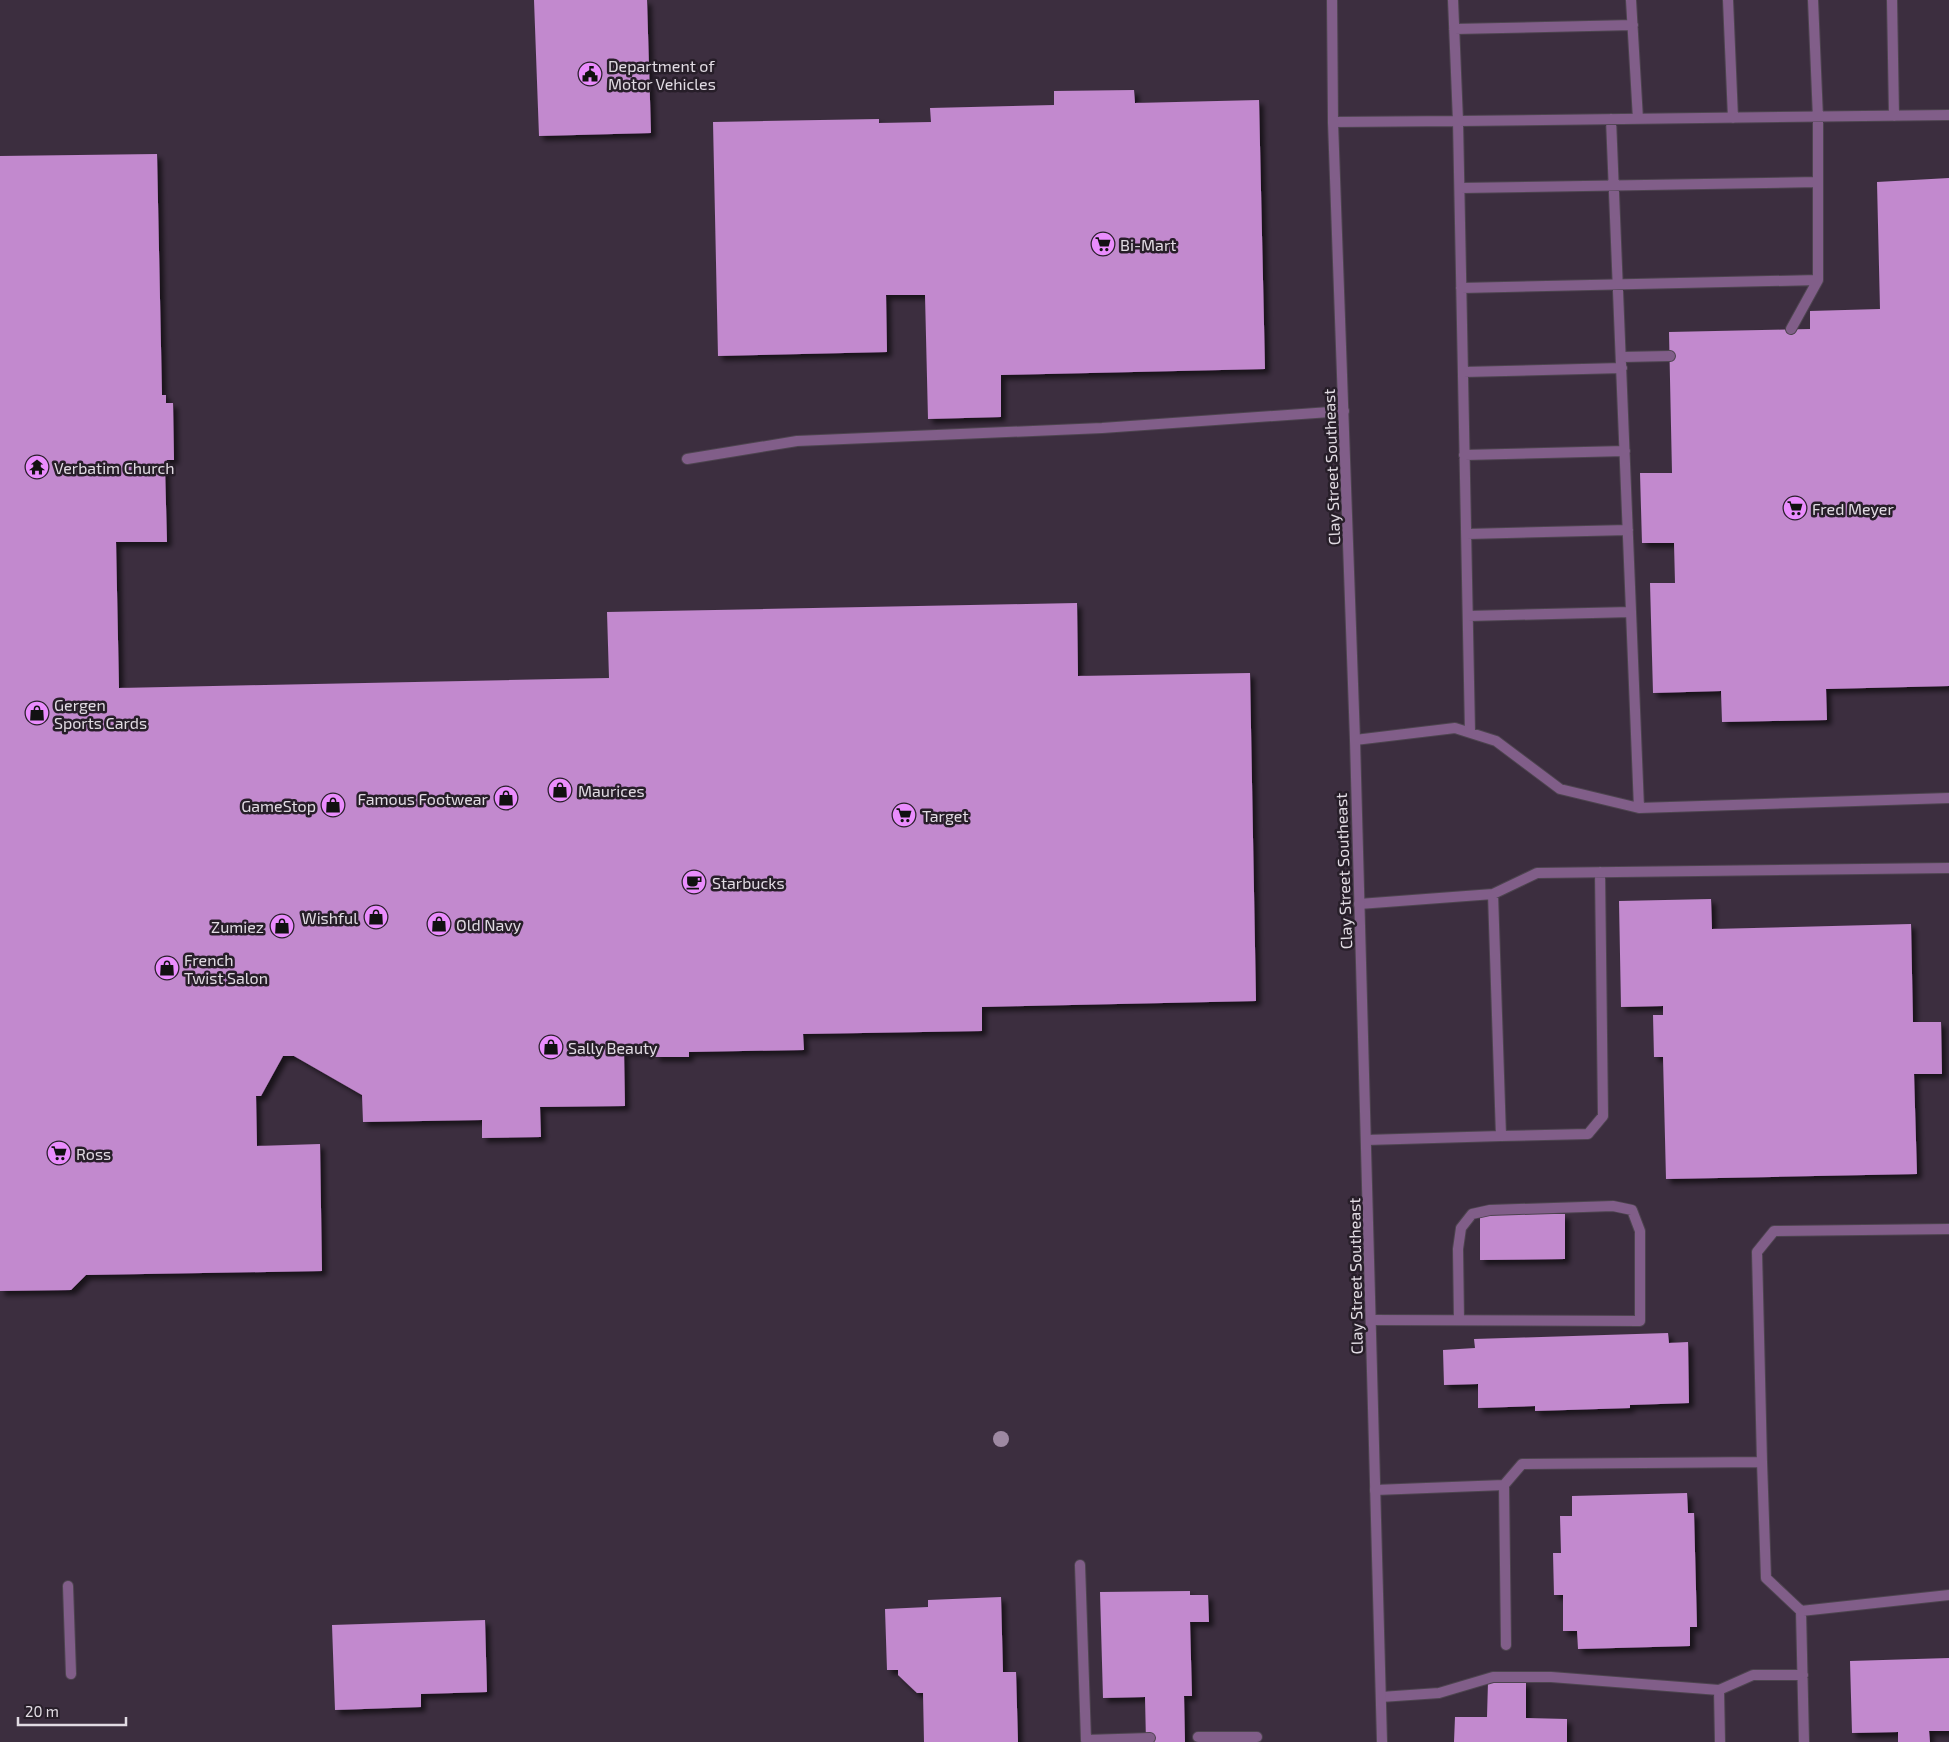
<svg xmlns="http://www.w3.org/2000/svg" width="1949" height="1742" font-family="'Exo 2',sans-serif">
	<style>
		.built { fill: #3c2e3f }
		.building { fill: #c289ce; filter: url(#shadow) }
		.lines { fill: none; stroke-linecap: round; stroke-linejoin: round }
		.service-casing { stroke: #4d444f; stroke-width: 12 }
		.tertiary-casing { stroke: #4d444f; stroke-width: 12 }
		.service { stroke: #815e89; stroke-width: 10 }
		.tertiary { stroke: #815e89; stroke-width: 10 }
		.tree { fill: #9e89a2 }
		.labels { text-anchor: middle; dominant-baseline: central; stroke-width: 5; stroke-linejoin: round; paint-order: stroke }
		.poi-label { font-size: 16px; fill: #e1dbe3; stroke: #271e29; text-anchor: start }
		.street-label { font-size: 16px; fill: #e1dbe3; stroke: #271e29 }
	</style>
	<defs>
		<filter id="shadow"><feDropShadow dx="4.5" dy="4.5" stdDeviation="2.5" flood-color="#0009"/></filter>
	</defs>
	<rect width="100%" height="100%" fill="#312733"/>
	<path class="built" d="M0,0h1949v1742h-1949z"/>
	<path class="building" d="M534,0h113l4,133 -112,3z
		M1134,90l1,13 124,-3 6,269 -264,6v42l-73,2 -3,-124h-39l1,57 -169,4 -5,-234 166,-3v4l52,-1 -1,-14 124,-3v-14z
		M157,154l5,241h4v8h7l1,57h-7v7h-2l2,75h-51l3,146 490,-10 -2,-66 470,-9 1,73 172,-3 6,328 -274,6v24l-179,3 1,16 -115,2v5h-34v-6l-31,1 1,54 -85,1 1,30 -59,1v-18l-119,2 -1,-27 -68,-39h-11l-22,40h-5l1,50 63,-2 2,127 -236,4 -15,15 -71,1v-1135z
		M1949,178v508l-123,3 1,31 -105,2 -1,-31 -68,2 -3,-110h25l-1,-40h-32l-2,-70h32l-3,-141 141,-3v-18l70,-2 -3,-127z
		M1711,899l1,30 199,-5 2,98h28l1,52h-28l3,100 -251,5 -3,-122h-9l-1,-42h10v-9l-42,1 -2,-106z
		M1512,1210h11v4h42v45l-85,1v-45h32z
		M1668,1333l1,10 19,-1 1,61 -59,2v3l-95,3v-5l-57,2v-24l-34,1 -1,-35 32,-2 -1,-9z
		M1687,1493l1,20h6l3,114h-7v19l-112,3 -1,-18h-14v-36h-9l-1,-42h8l-1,-37h12v-20z
		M1190,1591v4h18l1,27h-19l2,74h-8l1,46h-39l-1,-45 -42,1 -3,-106z
		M1001,1597l2,75h13l2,70h-94l-1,-49h-6l-19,-18v-5h-11l-2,-61 43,-2v-7z
		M485,1620l2,72 -66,2v13l-86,3 -3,-85z
		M1949,1658v73h-20l1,11h-32v-10l-46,1 -2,-72z
		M1488,1682h38v36l41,1v23h-113l1,-25h32z"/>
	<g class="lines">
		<g class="service-casing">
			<path id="service" d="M1631,0l7,119
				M1728,0l5,118
				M1892,0l2,116
				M1454,29l179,-4
				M1611,119l28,689
				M1333,122l125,-1 -5,-121
				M1460,188l358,-6
				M1461,288l357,-8v-162l-5,-118
				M1791,329l27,-49
				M1622,357l48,-1
				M1463,372l159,-4
				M1464,455l161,-4
				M687,459l110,-18 305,-13 242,-17
				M1467,534l161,-4
				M1468,616l163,-4
				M1470,732l-12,-611 491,-6
				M1355,740l100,-12 41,13 64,48 79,19 310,-10
				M1359,904l134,-10 44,-21 412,-5
				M1501,1136l87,-2 15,-18 -3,-244
				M1366,1140l135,-4 -8,-242
				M1371,1320l269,1v-90l-8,-21 -19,-4 -123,4 -18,4 -11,14 -3,21 1,71
				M1762,1462l4,116 35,33 3,131
				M1504,1485l18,-21 240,-2 -5,-210 17,-21 175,-2
				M1375,1490l129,-5 2,160
				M1080,1565l6,175 64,-2
				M68,1586l3,88
				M1801,1611l148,-16
				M1381,1697l58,-4 54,-16h58l168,13
				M1198,1737h59
				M1720,1742l-1,-52 34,-15h50"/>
		</g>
		<g class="tertiary-casing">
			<path id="tertiary" d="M1332,0l1,122 22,618 27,1002"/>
		</g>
		<use href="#service" class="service"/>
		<use href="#tertiary" class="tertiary"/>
	</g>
	<circle class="tree" cx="1001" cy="1439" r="8"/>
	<defs>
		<g id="civic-disc" transform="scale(1.25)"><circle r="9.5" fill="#ea8dfd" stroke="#271e29"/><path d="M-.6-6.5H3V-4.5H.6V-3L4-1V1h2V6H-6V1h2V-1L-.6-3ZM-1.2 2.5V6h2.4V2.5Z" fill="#111"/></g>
		<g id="supermarket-disc" transform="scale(1.25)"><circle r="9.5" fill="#ea8dfd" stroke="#271e29"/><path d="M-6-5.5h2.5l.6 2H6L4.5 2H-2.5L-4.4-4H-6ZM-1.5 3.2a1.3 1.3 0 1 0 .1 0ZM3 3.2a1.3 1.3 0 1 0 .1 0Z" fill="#111"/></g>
		<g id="temple-disc" transform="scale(1.25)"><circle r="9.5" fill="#ea8dfd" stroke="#271e29"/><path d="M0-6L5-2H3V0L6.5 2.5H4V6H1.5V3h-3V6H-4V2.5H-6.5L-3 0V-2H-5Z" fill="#111"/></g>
		<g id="shop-disc" transform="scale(1.25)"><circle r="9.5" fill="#ea8dfd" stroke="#271e29"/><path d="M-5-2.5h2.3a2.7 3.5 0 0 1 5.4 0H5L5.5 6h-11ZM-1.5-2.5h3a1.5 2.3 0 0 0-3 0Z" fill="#111"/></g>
		<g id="cafe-disc" transform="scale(1.25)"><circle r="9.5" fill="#ea8dfd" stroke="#271e29"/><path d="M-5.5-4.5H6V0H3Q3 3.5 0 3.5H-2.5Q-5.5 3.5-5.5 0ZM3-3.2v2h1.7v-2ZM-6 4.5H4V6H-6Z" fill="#111"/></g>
	</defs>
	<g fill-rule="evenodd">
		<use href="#civic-disc" x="590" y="74"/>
		<use href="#supermarket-disc" x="1103" y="244"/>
		<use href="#temple-disc" x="37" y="467"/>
		<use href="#supermarket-disc" x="1795" y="508"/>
		<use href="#shop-disc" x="37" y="713"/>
		<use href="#shop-disc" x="560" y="790"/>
		<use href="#shop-disc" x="506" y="798"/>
		<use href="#shop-disc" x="333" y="805"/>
		<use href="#supermarket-disc" x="904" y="815"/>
		<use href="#cafe-disc" x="694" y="882"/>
		<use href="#shop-disc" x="376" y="917"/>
		<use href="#shop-disc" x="439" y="924"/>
		<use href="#shop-disc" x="282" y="926"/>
		<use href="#shop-disc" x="167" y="968"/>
		<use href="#shop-disc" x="551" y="1047"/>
		<use href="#supermarket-disc" x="59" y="1153"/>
	</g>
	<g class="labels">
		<g class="poi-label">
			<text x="608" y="65">Department of<tspan x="608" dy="18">Motor Vehicles</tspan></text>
			<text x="1120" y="244">Bi-Mart</text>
			<text x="54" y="467">Verbatim Church</text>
			<text x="1812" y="508">Fred Meyer</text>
			<text x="54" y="704">Gergen<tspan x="54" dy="18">Sports Cards</tspan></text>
			<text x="578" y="790">Maurices</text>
			<text x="488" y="798" text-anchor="end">Famous Footwear</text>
			<text x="316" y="805" text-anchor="end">GameStop</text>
			<text x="922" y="815">Target</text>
			<text x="712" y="882">Starbucks</text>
			<text x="358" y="917" text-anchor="end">Wishful</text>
			<text x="456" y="924">Old Navy</text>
			<text x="264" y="926" text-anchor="end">Zumiez</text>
			<text x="184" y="959">French<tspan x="184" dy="18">Twist Salon</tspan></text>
			<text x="568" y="1047">Sally Beauty</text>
			<text x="76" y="1153">Ross</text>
		</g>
		<g class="street-label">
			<text transform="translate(1331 467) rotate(-92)">Clay Street Southeast</text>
			<text transform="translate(1343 871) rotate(-92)">Clay Street Southeast</text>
			<text transform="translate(1355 1276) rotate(-91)">Clay Street Southeast</text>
		</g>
	</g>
	<path d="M18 1717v8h108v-8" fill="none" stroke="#e1dbe3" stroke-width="2.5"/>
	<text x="25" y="1717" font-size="15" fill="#e1dbe3" stroke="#271e29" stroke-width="4" paint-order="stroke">20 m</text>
</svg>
